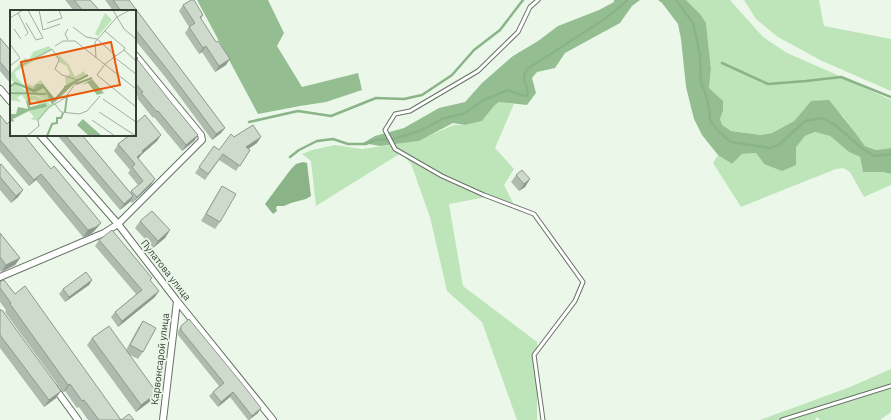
<svg xmlns="http://www.w3.org/2000/svg" width="891" height="420" font-family="'IBM Plex Sans',sans-serif">
	<style>
		.green { fill: #bee4ba }
		.forest { fill: #94be91 }
		.water { fill: #8ab487 }
		.lines { fill: none; stroke-linecap: round; stroke-linejoin: round }
		.stream { stroke: #8ab487; stroke-width: 2.5 }
		.lane-casing { stroke: #677266; stroke-width: 5 }
		.street-casing { stroke: #677266; stroke-width: 8 }
		.lane { stroke: #fff; stroke-width: 3 }
		.street { stroke: #fff; stroke-width: 6 }
		.wall { fill: #b0bbaf }
		.shaded-wall { fill: #90998f }
		.building { fill: #cddacc; stroke: #90998f }
		.labels { text-anchor: middle; dominant-baseline: central; stroke-width: 3.5; stroke-linejoin: round; paint-order: stroke }
		.street-label { font-size: 10px; fill: #383d37; stroke: #ebf8e9 }
		.inset-river { fill: none; stroke: #8ab487; stroke-width: 2 }
		.inset-road { fill: none; stroke: #a3ada2; stroke-width: 1 }
		.view { fill: #e8590c; fill-opacity: 0.15; stroke: #e8590c; stroke-width: 2 }
		.inset-edge { fill: none; stroke: #383d37; stroke-width: 2 }
	</style>
	<rect width="100%" height="100%" fill="#ebf8e9"/>
	<path class="green" d="M686,0h44l33,37 24,16 46,20 58,27v48l-15,2 -11,-4 -23,-31 -31,-14 -17,20 -22,12 -11,2 -30,-4 -11,-5v-7l3,-8 -14,-23 2,-19 -5,-46z
		M744,0h75l5,26 67,13v52l-69,-30 -44,-24 -22,-18z
		M499,102l15,2 -19,44 19,21 -10,16 9,18 -21,-7 -43,8 14,82 74,56v78h-20l-35,-98 -35,-31 -17,-74 -19,-53 -10,-11 -85,53 -5,-45 -9,-7 10,-4 23,-5 27,4 55,-8 37,-16h11l17,-4 12,-15z
		M815,132l15,4 19,16 11,5 3,15h20l8,2v11l-27,12 -14,-25 -7,-4 -7,1 -95,38 -28,-44 5,-8 14,9 10,-10 14,-1 8,11 31,-17 10,-11z
		M891,369v43l-11,8h-60l-3,-3 -2,3h-55l90,-33z"/>
	<path class="forest" d="M197,0h71l16,33 -7,13 25,41 56,-14 4,17 -36,12 -26,4 -42,8z
		M614,0h26l-8,6 -12,17 -55,30 -10,15 -18,4 -5,6 4,15 -9,12 -28,-3 -5,4 -12,15 -17,4 -12,-2 -34,18 -39,5 -17,-3 12,-7 29,-8 35,-20 26,-6 17,-19 31,-27 25,-15 20,-15 41,-16 15,-8z
		M658,0h28l14,14 6,9 5,46 -2,19 14,13v10l-3,8 2,6 9,6 30,4 11,-2 22,-12 17,-20 18,-1 25,31 11,15 11,4 15,-2v26l-8,-2h-20l-3,-15 -11,-5 -19,-16 -15,-4 -10,4 -9,11v18l-14,6 -18,-7 -8,-11 -14,1 -10,10 -14,-9 -16,-20 -8,-16 -8,-32 -5,-48 -3,-15 -16,-21z"/>
	<path class="water" d="M303,162l4,1 4,33 -5,3 -15,4 -7,3h-7l-1,2 1,3 -4,3 -8,-10 26,-35 5,-5z"/>
	<g class="lines">
		<path class="stream" d="M676,0l17,23 7,32 1,28 5,12 3,13 1,12 8,11 13,11 40,6 8,-3 26,-24 17,-3 13,7 27,23 12,8 17,-2
			M722,63l46,21 38,-3 35,-4 50,20
			M249,122l49,-11 33,5 45,-18 28,1 18,-4 30,-20 22,-25 26,-20 23,-30
			M290,157l9,-7 18,-9 16,-2 15,5h18l9,-4 18,-1 29,-9 20,-11 23,-6 17,-12 25,-11 17,6h3c3,-12 -8,-14 0,-27 15,-9 30,-19 45,-29 20,-13 37,-22 55,-40"/>
		<g class="lane-casing">
			<path id="lane" d="M538,0l-8,7 -12,25 -40,39 -68,40 -15,3 -10,16 10,19 47,27 42,19 50,19 49,68 -8,19 -41,54 9,65
				M782,420l109,-34"/>
		</g>
		<g class="street-casing">
			<path id="street" d="M0,89l11,13
				M40,135l78,89 59,77 96,119
				M0,277l104,-44 14,-9 84,-84 -1,-5 -66,-80
				M54,387l24,33
				M163,420l14,-119"/>
		</g>
		<use href="#lane" class="lane"/>
		<use href="#street" class="street"/>
	</g>
	<path class="wall" d="M65,0h25l10,11h-26z
		M105,0h24l96,128 -4,5 -9,7 -46,-62 -31,-38v-29h-22z
		M183,5l20,10 -2,4 25,46 -11,7 -13,-20 -3,2 -14,-21 4,-6 -10,-16z
		M0,38l11,13v31l-1,1 -10,-12z
		M135,55l3,3 -1,1 33,42 28,34 -4,6 -12,10 -28,-34 -1,1 -16,-20 1,-1 -3,-4z
		M0,115l7,9 44,45 50,54 -5,6 -5,5 -8,3 -47,-57 -7,6 -29,-34z
		M57,135h25l48,57 8,-7 -10,-12 2,-3 -16,-19 4,-7 10,-8 -1,-1h34l-4,6 -16,14 -3,3 13,27 -19,18 -2,-2 -10,9z
		M234,137l23,6 -9,6 2,1 -14,21 -17,-11 -14,20 -10,-7 19,-27 5,4z
		M0,165l23,25 -5,7 -7,6 -11,-13z
		M516,175l14,4 -5,8 -6,4 -8,-9z
		M222,186l-2,36 -5,7 -14,-8 16,-27z
		M140,221l30,9 -5,8 -12,10 -18,-20z
		M0,233l20,25 -5,7 -14,7 -1,-2z
		M99,240l53,38 -2,2 5,17 -37,30 -7,-10 4,-5 21,-18 -41,-48z
		M92,280l-3,5 -24,17 -6,-8 4,-5z
		M0,282l121,138h13h-46l-9,-13 -2,1 -12,-17 -2,1 -58,-80 1,-2 -6,-8z
		M0,309l56,89 -12,9 -44,-59z
		M143,321v31l-5,7 -10,-5 24,46 -16,12 -49,-67 5,-7 34,12 12,-22z
		M181,326l77,87 -9,7h-1l-18,-23 -12,10 -9,-11 10,-10 -41,-51v-4z"/>
	<path class="shaded-wall" d="M206,46l-4,6 -3,2 4,-6z
		M230,59l-4,6 -11,7 4,-6z
		M225,128l-4,5 -9,7 4,-6z
		M161,135l-4,6 -16,14 -2,3 -7,5 10,-12z
		M198,135l-4,6 -12,10 4,-6z
		M261,137l-4,6 -15,10 4,-6z
		M41,174l-5,6 -7,6 5,-6z
		M155,179l-4,6 -19,18 5,-6z
		M530,179l-5,8 -6,4 5,-7z
		M23,190l-5,7 -7,6 5,-7z
		M133,196l-3,6 -10,8 4,-6z
		M101,223l-5,6 -5,5 -8,3 5,-7z
		M170,230l-5,8 -12,10 5,-7z
		M20,258l-5,7 -14,7 5,-7z
		M92,280l-3,5 -24,17 4,-5z
		M159,291l-4,6 -37,30 4,-6z
		M70,384l-5,7 -2,1 5,-7z
		M61,391l-5,7 -12,9 5,-7z
		M233,392l-3,5 -12,10 3,-5z
		M157,393l-5,7 -16,12 5,-7z
		M261,408l-3,5 -9,7 3,-4z"/>
	<path class="building" d="M74,0h16l10,11h-17z
		M113,0h16l96,128 -9,6 -46,-61 -35,-44v-18h-14z
		M191,0h3l9,15 -3,2 16,25 2,-1 12,18 -11,7 -13,-20 -3,2 -14,-21 6,-4 -12,-18z
		M0,38l11,13v24l-11,-13z
		M135,55l3,3 -1,1 33,42 28,34 -12,10 -28,-34 -1,1 -16,-19 2,-1 -8,-9z
		M0,115l7,9 4,-4v15h13l27,34 3,-3 47,57 -5,4 -8,3 -47,-56 -7,6 -34,-40z
		M145,115l16,20 -19,16 1,1 -6,5 18,22 -18,18 -6,-6 12,-10 -11,-14 3,-3 -17,-20 12,-9h5v-11z
		M253,125l8,12 -15,10 4,3 -10,16 -17,-12 -15,20 -9,-7 15,-21 5,4 12,-16 3,3z
		M65,135h17l51,61 -9,8z
		M1,164l22,26 -7,6 -16,-19v-12z
		M522,170l8,9 -6,5 -8,-9z
		M222,186l14,8 -16,28 -14,-8z
		M152,211l18,19 -12,11 -18,-20z
		M112,230l40,48 -2,2 9,11 -37,30 -7,-9 27,-22 -43,-50z
		M0,233l20,25 -14,7 -6,-8z
		M86,272l6,8 -23,17 -6,-8z
		M4,280l11,14 10,-8 96,134 8,-6 5,6h-35l-15,-20 -2,1 -12,-17 -2,1 -58,-81 1,-1 -11,-15v-6z
		M0,309l1,2 1,-1 59,81 -12,9 -49,-65z
		M189,319l55,67 17,22 -9,8 -19,-24 -12,10 -8,-10 11,-9 -43,-53v-4z
		M143,321l13,7 -13,24 -13,-7z
		M109,326l48,67 -16,12 -49,-67z"/>
	<g class="labels">
		<g class="street-label">
			<text transform="translate(166 270) rotate(52)">Пулатова улица</text>
			<text transform="translate(160 359) rotate(-83)">Карвонсарой улица</text>
		</g>
	</g>
	<g transform="translate(10 10)">
		<rect width="126" height="126" fill="#ebf8e9"/>
		<path d="M95,3l7,7 -14,16 -3,-2zM39,36l3,4 -37,22 1,5 9,9 4,-2 3,2 9,-6 3,5 -11,4 -21,-8 -2,-7 15,-16 4,2 4,-8zM47,43l12,12 6,12 9,-6 2,5 -20,10 -1,-9 5,-3 -3,-8 -8,-4zM5,73l10,7 20,-2 7,13 -4,2 4,2 -14,16 -7,-2 3,-2 -5,-6 18,-4 -1,-4 -8,2 -2,-5 -10,1 -4,-6 -5,2 4,5 -11,-2v-7l26,3 11,5 -8,-5 -29,-5z" fill="#bee4ba"/>
		<path d="M70,68l-28,27 -8,-17 -10,5 -19,-10 -5,4 5,-5 18,7 4,-5h6l12,15 10,-13zM82,69l12,14 -7,2 -9,-12 -6,2zM18,90l2,7 16,-4 1,4 -18,4 -16,8 1,3 -4,-1v-7h6l2,-7 10,2 -2,-8zM73,109l1,1 18,16h-13l-12,-11z" fill="#94be91"/>
		<path class="inset-river" d="M66,74l16,-6M0,77l5,-4 20,8 8,-5 11,14 11,-11v-2l23,-12M0,83l36,1M55,102l2,-16M37,126l5,-12 5,-1v-5h4l2,-5"/>
		<path class="inset-road" d="M29,0l4,20 17,-6M103,0l11,19 12,10M8,3l10,20 -3,3M0,8l13,-8M16,13l10,17 7,-2 -15,-28M37,13l15,-5 -3,-8M63,17l13,10 11,2 19,17M4,19l7,10M58,19l-3,5 3,6M95,21l20,17 -1,2 12,11M0,34l10,14 -10,8M45,36l8,-5h12l61,48M114,40l-19,14 -8,11 39,32M104,47l22,17M86,48l-1,-16 22,-25 13,-7M10,56l32,-17 7,11 -4,9 7,6 16,5 -13,18 -17,10 -10,12 1,6 -12,10M93,89l33,23M45,94l6,8 18,2 8,-3 13,-15M89,102l37,24M82,110l23,16"/>
		<path class="view" d="M101,32l9,43 -90,19 -9,-42z"/>
		<rect width="126" height="126" class="inset-edge"/>
	</g>
</svg>
